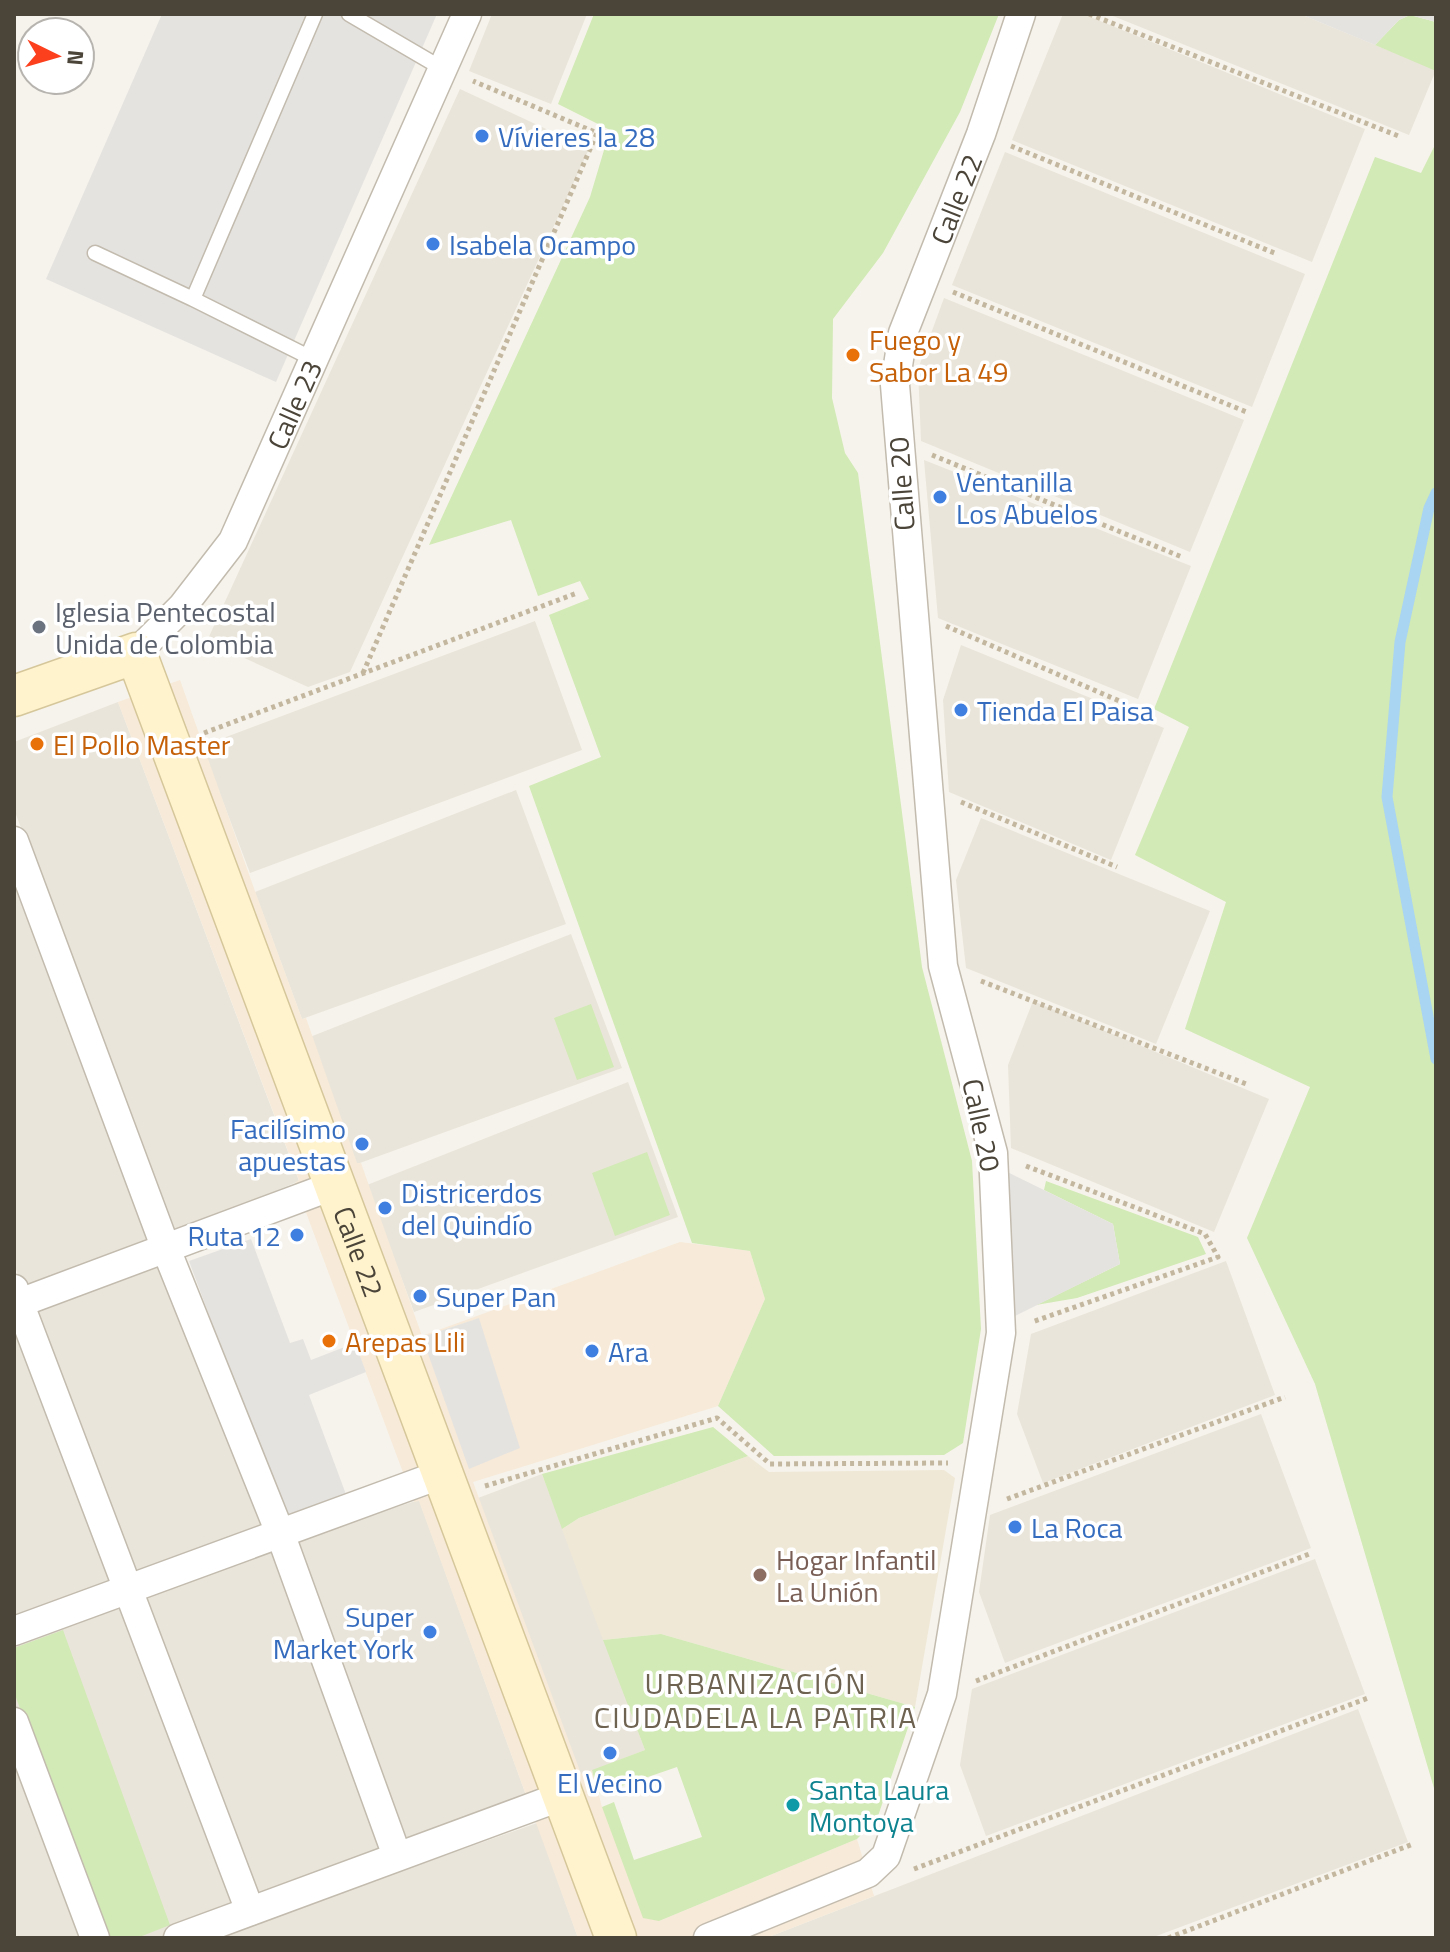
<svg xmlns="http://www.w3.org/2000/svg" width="1450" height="1952" font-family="'Titillium Web',sans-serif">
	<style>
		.residential { fill: #eae5da }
		.commercial { fill: #f7ead8 }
		.education { fill: #efe8d6 }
		.green { fill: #d2eab5 }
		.parking { fill: #e5e3e0 }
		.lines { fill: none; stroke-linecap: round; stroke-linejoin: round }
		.stream { stroke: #a9d4f2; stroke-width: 11 }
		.lane-casing { stroke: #c2bbae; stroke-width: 17 }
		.street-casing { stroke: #c2bbae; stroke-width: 31 }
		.secondary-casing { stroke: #d6c79b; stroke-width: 43 }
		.path { stroke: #c4b79f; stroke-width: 5; stroke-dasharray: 4 4; stroke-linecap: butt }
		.lane { stroke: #fff; stroke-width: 14 }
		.street { stroke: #fff; stroke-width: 28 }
		.secondary { stroke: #fff3cd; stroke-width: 40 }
		.shop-dot { fill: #3f7fe0; stroke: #fff; stroke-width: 3 }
		.food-dot { fill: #e8710a; stroke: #fff; stroke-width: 3 }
		.worship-dot { fill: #6b7280; stroke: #fff; stroke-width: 3 }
		.education-dot { fill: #8d6e63; stroke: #fff; stroke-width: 3 }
		.culture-dot { fill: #0f9aa8; stroke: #fff; stroke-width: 3 }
		.labels { text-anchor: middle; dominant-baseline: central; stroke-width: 7; stroke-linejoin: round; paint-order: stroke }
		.shop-label { font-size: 28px; fill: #366cbe; stroke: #fff; text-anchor: start }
		.street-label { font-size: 28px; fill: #4b4439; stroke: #fff }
		.food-label { font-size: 28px; fill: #c56008; stroke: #fff; text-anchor: start }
		.worship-label { font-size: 28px; fill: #5b616d; stroke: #fff; text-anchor: start }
		.education-label { font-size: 28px; fill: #785e54; stroke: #fff; text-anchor: start }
		.culture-label { font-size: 28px; fill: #0d838f; stroke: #fff; text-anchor: start }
		.neighbourhood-label { font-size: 30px; letter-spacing: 2px; fill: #6e6250; stroke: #fff }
	</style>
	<rect width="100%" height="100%" fill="#f6f3ec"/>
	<path class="residential" d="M492,14h95l-36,90 -82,-33z
		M1063,14h20l282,115 -53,133 -300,-122z
		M1108,14h192l136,56 -27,65z
		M460,89l129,60 -239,523 -42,15 -101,-46z
		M1005,152l300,122 -53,133 -300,-122z
		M944,298l300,122 -54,132 -269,-111 -3,-72z
		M924,460l267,106 -53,133 -200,-81z
		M535,621l47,129 -332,123 -48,-127z
		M961,645l203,83 -53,132 -162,-68 -6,-92z
		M118,702l181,479 -128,54 -157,-426v-67z
		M516,790l50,134 -264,95 -47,-127z
		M981,818l229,93 -54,133 -190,-76 -10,-88z
		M14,858l144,382 -134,51 -10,-27z
		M571,934l51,134 -265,96 -47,-127z
		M1033,1001l236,98 -55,133 -203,-84 -3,-83z
		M628,1082l50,135 -264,95 -47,-127z
		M1226,1261l49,134 -232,88 -26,-69 14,-80z
		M157,1263l106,261 -127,50 -100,-264z
		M14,1316l106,266 -106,41z
		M1261,1414l50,134 -306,115 -26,-71 11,-77z
		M542,1474l103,276 -64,25 -103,-277z
		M419,1500l107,295 -128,55 -112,-308z
		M273,1545l112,308 -134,50 -112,-308z
		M1315,1559l50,135 -379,142 -26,-71 12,-76z
		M128,1599l112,308 -84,31h-57l-85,-235v-61z
		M1358,1709l50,133 -257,96h-385z
		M14,1748l69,190h-69z
		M537,1823l41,115h-365z"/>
	<path class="commercial" d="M180,680l76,214 46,125 4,-1 51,145h4l61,173 258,-94 70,9 15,48 -47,107 -245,76 108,292 11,-4 10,37 57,114 198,-82 17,57 -108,42h-188l-159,-437 -5,1 -10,-27 -109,-292 4,-3 -181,-478z"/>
	<path class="education" d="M748,1456l21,16 175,-2 11,8 -40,229 -254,-73 -58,6 -41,-111 17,-11z"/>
	<path class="green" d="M594,14h405l-39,98 -77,141 -50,66 -1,79 13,55 13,20 64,494 50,194 9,168 -18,114 -19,12 -170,1 -56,-50 47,-107 -15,-48 -58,-8 -163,-457 72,-29 -52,-142 40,-16 -9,-18 -42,15 -27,-76 -82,25 161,-348 20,-67 -52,-26z
		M1410,15l26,7v49l-61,-26 24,-25z
		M1436,143v1652l-121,-411 -68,-146 63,-151 -125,-58 41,-127 -91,-47 54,-128 -35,-18 221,-552 46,16z
		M591,1004l23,63 -37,13 -23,-62z
		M647,1152l23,63 -55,21 -23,-63z
		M1046,1181l152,56 8,17 -129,44 -41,7 84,-41 -7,-40 -69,-34z
		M713,1427l35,29 -169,62 -17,11 -20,-55z
		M63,1630l107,295 -33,13h-33l-90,-246v-44z
		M661,1634l254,73 -38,112 -20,20 -198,82 -16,-3 -41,-111 12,-5 20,58 68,-23 -25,-70 -79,27 -6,-24 53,-20 -42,-110z"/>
	<path class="parking" d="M162,14h275l-161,368 -230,-103z
		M1300,14h136v8l-26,-7 -11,5 -24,25z
		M993,1165l120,59 7,40 -119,59z
		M251,1239l39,104 13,-4 8,21 44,-17 11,29 -57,23 38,102 -62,23 -96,-259z
		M479,1318l41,130 -51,21 -47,-132z"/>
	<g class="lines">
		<path class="stream" d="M1436,493l-7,15 -29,134 -13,155 49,262"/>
		<g class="lane-casing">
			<path id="lane" d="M349,14l94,55
				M95,253l98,46
				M313,359l-120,-60 122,-285"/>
		</g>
		<g class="street-casing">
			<g id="street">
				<path id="s1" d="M136,653l46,-46 51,-66 234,-527"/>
				<path d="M14,841l152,408 114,284 117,323"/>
				<path d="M14,1289l236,622"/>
				<path d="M14,1305l321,-120"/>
				<path d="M14,1631l428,-157"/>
				<path d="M14,1722l81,216"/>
				<path d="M178,1938l387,-143"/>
				<path id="s2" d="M708,1938l160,-65 18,-17 56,-162 59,-361 -8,-180 -50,-187 -48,-581 8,-52 78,-199 40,-120"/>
			</g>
		</g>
		<g class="secondary-casing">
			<g id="secondary">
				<path id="s3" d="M14,696l122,-43 480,1285"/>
			</g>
		</g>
		<path class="path" d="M1089,14l312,123
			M1011,146l266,108
			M953,292l296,121
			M932,455l250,102
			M946,626l178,77
			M363,673l234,-540 -124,-52
			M204,733l373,-140
			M961,802l156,65
			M981,981l268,104
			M1026,1166l179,68 13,23 -186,65
			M485,1486l232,-68 53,46 178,-1
			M1007,1499l278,-102
			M976,1681l336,-128
			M914,1869l454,-171
			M1168,1938l245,-94"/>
		<use href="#lane" class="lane"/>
		<use href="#street" class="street"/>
		<use href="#secondary" class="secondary"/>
	</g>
	<g class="shop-dot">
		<circle cx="482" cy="136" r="8"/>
		<circle cx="433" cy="244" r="8"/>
		<circle cx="940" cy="497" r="8"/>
		<circle cx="961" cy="710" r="8"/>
		<circle cx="362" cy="1144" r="8"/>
		<circle cx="385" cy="1208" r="8"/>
		<circle cx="297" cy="1235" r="8"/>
		<circle cx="420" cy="1296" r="8"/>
		<circle cx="592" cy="1351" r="8"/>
		<circle cx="1015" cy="1527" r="8"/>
		<circle cx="430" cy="1632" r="8"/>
		<circle cx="610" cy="1753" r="8"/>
	</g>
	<g class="food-dot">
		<circle cx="853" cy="355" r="8"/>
		<circle cx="37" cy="744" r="8"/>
		<circle cx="329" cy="1341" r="8"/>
	</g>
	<circle class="worship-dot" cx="39" cy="627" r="8"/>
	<circle class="education-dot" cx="760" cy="1575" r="8"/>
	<circle class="culture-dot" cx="793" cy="1805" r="8"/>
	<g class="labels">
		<g class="shop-label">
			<text x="498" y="136">Vívieres la 28</text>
			<text x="449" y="244">Isabela Ocampo</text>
			<text x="956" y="481">Ventanilla<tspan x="956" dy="32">Los Abuelos</tspan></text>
			<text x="977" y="710">Tienda El Paisa</text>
			<text x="346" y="1128" text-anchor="end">Facilísimo<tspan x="346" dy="32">apuestas</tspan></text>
			<text x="401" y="1192">Districerdos<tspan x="401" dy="32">del Quindío</tspan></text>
			<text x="281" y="1235" text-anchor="end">Ruta 12</text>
			<text x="436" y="1296">Super Pan</text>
			<text x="608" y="1351">Ara</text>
			<text x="1031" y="1527">La Roca</text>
			<text x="414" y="1616" text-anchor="end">Super<tspan x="414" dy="32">Market York</tspan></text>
			<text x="610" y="1782" text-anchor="middle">El Vecino</text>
		</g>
		<g class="street-label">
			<text stroke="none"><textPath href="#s2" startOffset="1888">Calle 22</textPath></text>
			<text stroke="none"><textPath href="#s1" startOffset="298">Calle 23</textPath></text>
			<text transform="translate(901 484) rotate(-94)">Calle 20</text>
			<text transform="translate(982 1125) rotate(78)">Calle 20</text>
			<text stroke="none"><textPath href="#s3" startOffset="768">Calle 22</textPath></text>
		</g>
		<g class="food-label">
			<text x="869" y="339">Fuego y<tspan x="869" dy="32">Sabor La 49</tspan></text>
			<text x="53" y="744">El Pollo Master</text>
			<text x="345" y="1341">Arepas Lili</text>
		</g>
		<g class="worship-label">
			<text x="55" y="611">Iglesia Pentecostal<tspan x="55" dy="32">Unida de Colombia</tspan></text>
		</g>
		<g class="education-label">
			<text x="776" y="1559">Hogar Infantil<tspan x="776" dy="32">La Unión</tspan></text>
		</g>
		<g class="culture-label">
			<text x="809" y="1789">Santa Laura<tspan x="809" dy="32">Montoya</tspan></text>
		</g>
		<g class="neighbourhood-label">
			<text x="756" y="1683">URBANIZACIÓN<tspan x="756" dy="34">CIUDADELA LA PATRIA</tspan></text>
		</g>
	</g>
	<rect width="1450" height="1952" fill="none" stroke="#4b4439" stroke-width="32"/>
	<g transform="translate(56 56) rotate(95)"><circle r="38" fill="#ffffff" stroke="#b7b4b0" stroke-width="2"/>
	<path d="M0-6L14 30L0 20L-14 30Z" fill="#fc3f1d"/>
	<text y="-12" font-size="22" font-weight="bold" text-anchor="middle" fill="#4b4439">N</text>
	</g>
</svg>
